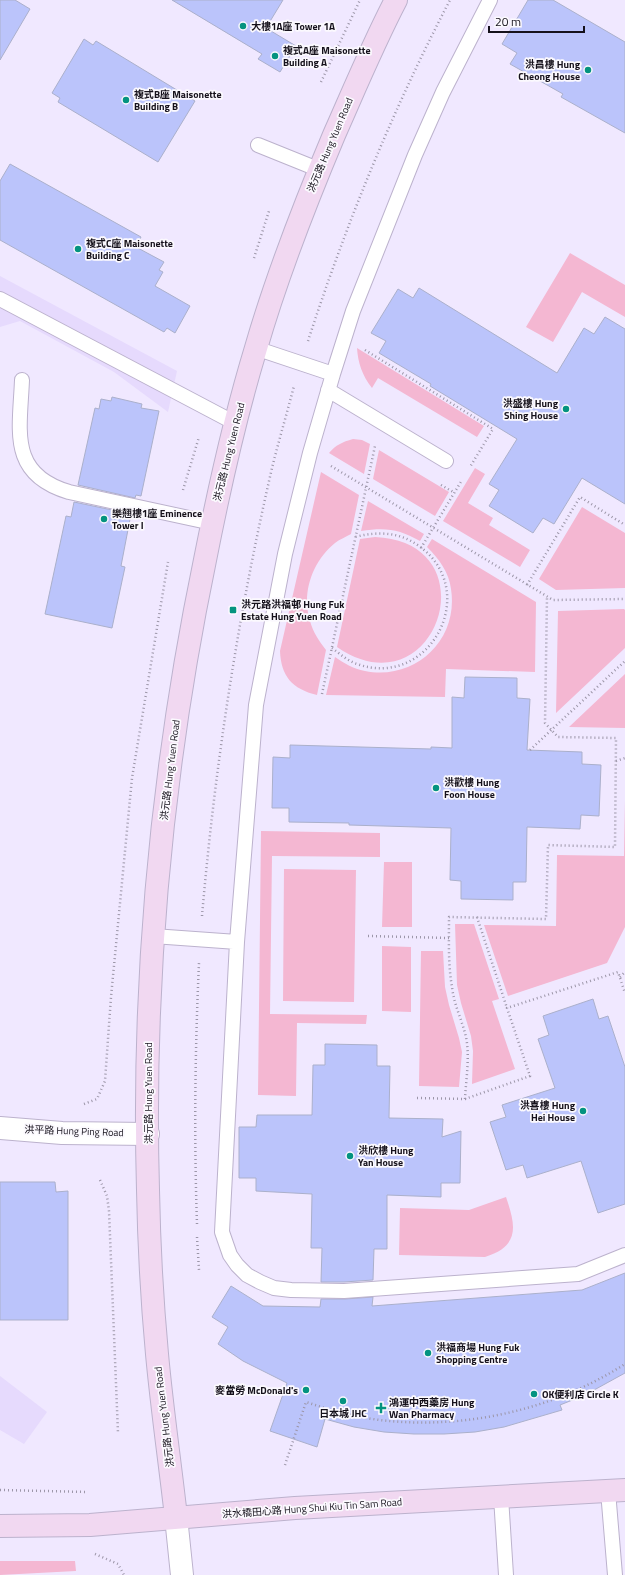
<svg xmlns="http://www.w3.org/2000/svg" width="625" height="1575" font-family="'Titillium Web','Noto Sans SC',sans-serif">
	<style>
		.built { fill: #e6dafd }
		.green { fill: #f4b7d2 }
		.building { fill: #bbc4fb; stroke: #abb0cb }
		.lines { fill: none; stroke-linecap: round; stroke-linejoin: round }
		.lane-casing { stroke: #bcb2cd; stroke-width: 16 }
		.street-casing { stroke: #bcb2cd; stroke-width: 24 }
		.secondary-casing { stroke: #bcb2cd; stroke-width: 24 }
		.path { stroke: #9c96a8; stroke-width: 2.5; stroke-dasharray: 1 3; stroke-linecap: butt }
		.lane { stroke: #fff; stroke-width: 14 }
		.street { stroke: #fff; stroke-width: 22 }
		.secondary { stroke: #f1d8f1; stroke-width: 22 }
		.poi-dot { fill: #049380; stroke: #fbf9fe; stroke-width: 1.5 }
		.labels { text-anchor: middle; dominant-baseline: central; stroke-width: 3.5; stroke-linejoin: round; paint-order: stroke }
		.poi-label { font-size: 10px; font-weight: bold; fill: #15111b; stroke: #fbf9fe; text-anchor: start }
		.street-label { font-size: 10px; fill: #15111b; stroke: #fbf9fe }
	</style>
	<rect width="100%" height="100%" fill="#f0e8ff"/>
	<path class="built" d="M0,276l177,95 -9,41 -54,-40 -94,-51 -20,6z
		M0,1376l47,36 -23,32 -24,-14z"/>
	<path class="green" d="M570,253l55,32v32l-43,-25 -29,50 -27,-15z
		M357,348l127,78 -7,11 -99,-59 -6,10c-10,-13 -14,-25 -15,-40z
		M353,439l9,1 8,4 -6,30 -35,-21c7,-8 13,-11 24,-14z
		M379,450l70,42 -14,24 -62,-37z
		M475,468l10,6 -17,29 25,15 -4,7 41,25 -10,17 -77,-46z
		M321,472l38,23 -8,39c-5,3 -11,5 -16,9 -22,18 -34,49 -25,78 3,11 9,20 16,29l-9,45c-25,-6 -36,-19 -37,-44z
		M368,501l56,33 -4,7c-21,-12 -34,-14 -59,-10z
		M582,507l43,26v55l-69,2 -17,-11z
		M375,537c118,5 61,178 -38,110l23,-108z
		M432,539l104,63 -1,70 -89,-3 -1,28 -119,-2 9,-38c9,6 18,12 30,14 50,10 94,-31 86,-82 -2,-17 -12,-30 -24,-42z
		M624,609l1,1v38l-69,65 2,-102z
		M625,674v54l-56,-1z
		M625,800v127l-18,36 -99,33 -24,-71 72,1 1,-71 67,1z
		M261,831l119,2v24l-108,-1 -2,158 97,1 -1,9 -69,-1 -1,73 -38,-1z
		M384,862h28v65h-30z
		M284,869l72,1 -2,132 -71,-1z
		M455,924h19l25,75 -7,2 23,68 -43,15 1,-33 -2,-15 -10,-33 -4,-18z
		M382,946l29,1v65l-29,-1z
		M421,951h22l2,36 4,18 10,33 3,14 -3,35 -40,-1z
		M506,1197c10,29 14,49 -21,60l-86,-2 1,-47 69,2z
		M0,1561h75l1,10 -76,4z"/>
	<path class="building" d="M0,0h15l15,9 -30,51z
		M172,0h111l-17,28 30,18 -16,26 -22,-13 4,-5z
		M528,0h25l72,42v91l-64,-36 2,-3 -53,-30 7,-11 -15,-9z
		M84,39l9,6 3,-4 99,60 -37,61 -100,-60 2,-4 -8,-5z
		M10,164l131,73 -5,10 28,15 -5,8 4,2 -8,14 35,20 -15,27 -8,-5 -3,4 -164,-92v-59z
		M419,288l138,85 27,-45 10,6 11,-17 20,12v175l-43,-26 -28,46 -11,-6 -10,15 -44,-27 10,-16 -10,-6 28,-45 -87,-53 1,-2 -52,-31 7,-12 -15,-8 27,-44 15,9z
		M112,397l30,7 -1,4 18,3 -18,85 -5,-1 -1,3 -57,-13 17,-77 4,1 2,-10 10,2z
		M74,502l57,12 -10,52 4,1 -13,61 -67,-14 21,-98 5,1z
		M465,677l52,1v20l13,1 -3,51 55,2v12l19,1 -2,51 -18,-1 -1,14 -53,-2 -1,55h-13v18l-52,-1v-18l-11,-1 1,-52 -102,-3v-2l-60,-1v-14h-17l1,-51 17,1v-13l141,4v-2l21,1v-51l12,1z
		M593,999l6,20 9,-3 17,51v137l-27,9 -17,-52 -54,17 -4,-13 -17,5 -16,-48 16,-5 -4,-12 53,-17 -17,-49 11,-4 -6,-19z
		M325,1044l52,1v21h13l-1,52 54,1 -1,18 19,-6 -1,52h-19v14l-54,-2v54h-13l-1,31 -29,2h-23l1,-34h-11l1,-54 -56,-3v-13h-17v-51h17l1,-12h55l1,-50h12z
		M0,1182h55l1,10 12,-1v129h-68z
		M625,1273v100l-40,22 -25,10 2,5 -58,17 -29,5 -31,2h-30l-30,-2 -30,-5 -29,-8 -8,28 -47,-16 17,-48 -44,-22 -25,-17 10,-17 -16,-10 19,-31 32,20 57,1 1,-8h24l28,-2 -1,9 210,-16z"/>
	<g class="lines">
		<g class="lane-casing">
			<path id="lane" d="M490,0l-47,92 -28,63 -62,156 -20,63 -23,79 -25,101 -29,151 -19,237 -15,290 8,23 7,10 10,10 13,7 14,6 17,2 53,1 234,-17 47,-19
				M258,145l62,25
				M0,299l235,124
				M255,348l78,26
				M22,380c-2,50 -14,94 47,112l143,31
				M328,390l118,71
				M153,936l84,6
				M608,1491l7,84
				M501,1497l5,78"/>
		</g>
		<g class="street-casing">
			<path id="street" d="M0,1128l62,5 86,1
				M176,1517l6,58"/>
		</g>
		<g class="secondary-casing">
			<path id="secondary" d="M176,1517c-6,-54 -14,-108 -19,-163 -5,-54 -8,-109 -9,-164 -6,-211 14,-423 57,-630 14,-71 30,-143 51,-212 21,-73 49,-144 78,-213 20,-45 39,-91 62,-135
				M0,1526l90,-1 205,-17 330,-18"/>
		</g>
		<path class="path" d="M321,82l39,-82
			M254,258l15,-47
			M308,341c38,-117 85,-232 142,-341
			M365,350l128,79 -23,38
			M331,466l222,134 72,-1
			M441,485l14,8
			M183,490l16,-53
			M421,548l41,-68
			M527,585l53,-88 45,28
			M332,648c8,6 16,13 25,16 73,26 125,-73 62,-118 -19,-14 -41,-15 -64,-9
			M322,694l53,-248
			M530,750l95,-89
			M616,761l9,-3
			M202,916c13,-151 36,-301 70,-448 7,-28 15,-55 22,-82
			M477,917l30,91
			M368,936l81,2
			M620,977l5,-5
			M417,1098l48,1 65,-23 -23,-68 111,-36 7,21
			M465,1099c1,-20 5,-42 1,-62 -4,-17 -12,-32 -14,-50 -4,-23 -3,-47 -3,-70l97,2 2,-74 67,2 1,-109 -58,-1 -13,-14 2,-126
			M84,1104l13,-5 8,-18 6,-84 21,-219 36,-216
			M100,1180l7,16 2,15 9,222
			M197,1224c-3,-87 -2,-174 2,-261
			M197,1237l2,33
			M285,1465l21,-63c24,8 49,15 74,18 85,10 173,-10 245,-56
			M0,1490l88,2
			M95,1554l23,10 6,11"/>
		<use href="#lane" class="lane"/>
		<use href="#street" class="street"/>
		<use href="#secondary" class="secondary"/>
	</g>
	<g class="poi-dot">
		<circle cx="243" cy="26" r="4"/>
		<circle cx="275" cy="56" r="4"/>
		<circle cx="588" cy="70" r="4"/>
		<circle cx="126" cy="100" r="4"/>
		<circle cx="78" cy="249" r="4"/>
		<circle cx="566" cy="409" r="4"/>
		<circle cx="104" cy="519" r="4"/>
		<rect x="229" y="606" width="8" height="8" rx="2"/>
		<circle cx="436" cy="788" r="4"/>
		<circle cx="583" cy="1111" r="4"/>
		<circle cx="350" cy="1156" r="4"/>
		<circle cx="428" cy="1353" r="4"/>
		<circle cx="306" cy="1390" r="4"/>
		<circle cx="534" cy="1394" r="4"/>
		<circle cx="343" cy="1401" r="4"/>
		<path d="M379 1402h4v4h4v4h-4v4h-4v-4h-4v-4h4z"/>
	</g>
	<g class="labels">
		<g class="poi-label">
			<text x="251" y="26">大樓1A座 Tower 1A</text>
			<text x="283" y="50">複式A座 Maisonette<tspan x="283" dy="12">Building A</tspan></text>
			<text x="580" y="64" text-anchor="end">洪昌樓 Hung<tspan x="580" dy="12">Cheong House</tspan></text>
			<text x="134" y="94">複式B座 Maisonette<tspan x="134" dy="12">Building B</tspan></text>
			<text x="86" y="243">複式C座 Maisonette<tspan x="86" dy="12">Building C</tspan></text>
			<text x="558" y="403" text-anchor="end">洪盛樓 Hung<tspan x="558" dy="12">Shing House</tspan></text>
			<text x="112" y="513">樂翹樓1座 Eminence<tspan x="112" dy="12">Tower I</tspan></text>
			<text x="241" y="604">洪元路洪福邨 Hung Fuk<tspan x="241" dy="12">Estate Hung Yuen Road</tspan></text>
			<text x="444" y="782">洪歡樓 Hung<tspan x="444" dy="12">Foon House</tspan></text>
			<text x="575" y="1105" text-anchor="end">洪喜樓 Hung<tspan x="575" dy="12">Hei House</tspan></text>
			<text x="358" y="1150">洪欣樓 Hung<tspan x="358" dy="12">Yan House</tspan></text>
			<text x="436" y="1347">洪福商場 Hung Fuk<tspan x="436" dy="12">Shopping Centre</tspan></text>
			<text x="298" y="1390" text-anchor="end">麥當勞 McDonald's</text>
			<text x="542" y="1394">OK便利店 Circle K</text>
			<text x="389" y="1402">鴻運中西藥房 Hung<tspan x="389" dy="12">Wan Pharmacy</tspan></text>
			<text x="343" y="1413" text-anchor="middle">日本城 JHC</text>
		</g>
		<g class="street-label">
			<text transform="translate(330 145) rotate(-67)">洪元路 Hung Yuen Road</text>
			<text transform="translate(229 452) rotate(-76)">洪元路 Hung Yuen Road</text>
			<text transform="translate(170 770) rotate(-83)">洪元路 Hung Yuen Road</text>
			<text transform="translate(148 1093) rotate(-90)">洪元路 Hung Yuen Road</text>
			<text transform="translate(74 1131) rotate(2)">洪平路 Hung Ping Road</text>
			<text transform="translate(164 1417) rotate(-97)">洪元路 Hung Yuen Road</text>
			<text transform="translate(312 1508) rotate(-4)">洪水橋田心路 Hung Shui Kiu Tin Sam Road</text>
		</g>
	</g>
	<path d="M489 26v6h95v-6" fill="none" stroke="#15111b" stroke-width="2"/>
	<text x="495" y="26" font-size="12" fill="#15111b" stroke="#fbf9fe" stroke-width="3" paint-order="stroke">20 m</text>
</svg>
